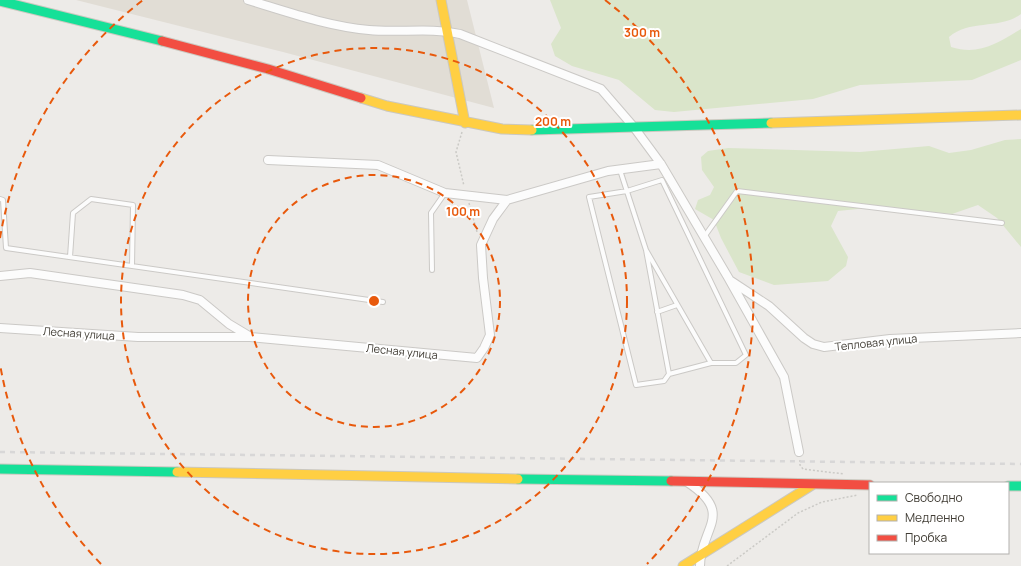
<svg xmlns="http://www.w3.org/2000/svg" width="1021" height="566" font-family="Manrope,sans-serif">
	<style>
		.residential { fill: #e1ddd5 }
		.green { fill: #dae5ca }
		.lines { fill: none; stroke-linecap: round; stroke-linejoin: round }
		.lane-casing { stroke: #cbc9c6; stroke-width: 6 }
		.street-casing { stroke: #cbc9c6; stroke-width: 10 }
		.fast-casing { stroke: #cbc8bf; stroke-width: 11 }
		.slow-casing { stroke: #cbc8bf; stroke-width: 11 }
		.jam-casing { stroke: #cbc8bf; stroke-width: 11 }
		.path { stroke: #cbcac6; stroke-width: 1.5; stroke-dasharray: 2 2; stroke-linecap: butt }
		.lane { stroke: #fcfcfc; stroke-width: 4 }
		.street { stroke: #fcfcfc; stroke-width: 8 }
		.fast { stroke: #16e098; stroke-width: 9 }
		.slow { stroke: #ffcf43; stroke-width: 9 }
		.jam { stroke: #f24e42; stroke-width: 9 }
		.rail { stroke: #d8d7d7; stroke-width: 2.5; stroke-dasharray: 5 5; stroke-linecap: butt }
		.ring { fill: none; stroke: #e8590c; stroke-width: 2; stroke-dasharray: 7 5 }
		.labels { text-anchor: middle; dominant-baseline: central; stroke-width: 4; stroke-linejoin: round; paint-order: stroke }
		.street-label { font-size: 11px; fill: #413d35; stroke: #fff }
		.centre { fill: #e8590c; stroke: #fff; stroke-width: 2 }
		.ring-label { font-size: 12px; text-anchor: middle; font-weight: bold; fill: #e8590c; stroke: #fff; stroke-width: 4; stroke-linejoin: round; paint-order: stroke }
	</style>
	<rect width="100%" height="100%" fill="#edebe8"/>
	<path class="residential" d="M76,0h391l27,108 -211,-56z"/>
	<path class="green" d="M550,0h471v14c-21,16 -51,5 -72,23l2,10c28,9 47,-4 70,-18v31l-49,20 -112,5 -47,14 -139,13 -19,-2 -36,-30 -47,-14 -17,-10 -4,-12 10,-16z
		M1021,139v108l-24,-29 -19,-13 -26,9 -75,-7 -39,4 -7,15 17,31 -2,9 -18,15 -54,4 -35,-13 -18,-34 -7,-18 -19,-11 3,-9 12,-5 4,-8 -12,-17 -1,-13 7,-6 20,-3 132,4 69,-6 20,7 22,-3 34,-10z"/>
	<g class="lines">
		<g class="lane-casing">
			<path id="lane" d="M620,170l26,80 23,124 42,-11 -65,-113
				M0,199l3,1 3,48 377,54
				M704,237l33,-46 265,32
				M70,257l3,-44 18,-14 42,6 -1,61
				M432,270l-1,-57 14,-20
				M657,312l20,-7
				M669,374l-5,7 -28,4 -47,-188 38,-6 35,-11 84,175 -10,8h-25"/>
		</g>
		<g class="street-casing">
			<path id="street" d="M248,0c40,12 79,26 121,30 30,3 61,-3 91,4l141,55 32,37 28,38 68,115 55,98 15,75
				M268,160l110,5 67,28 62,7
				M0,276l30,-3 153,22 17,5 29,24 20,12
				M731,281l38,25 35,32 9,6 11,3 66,-8 131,-6
				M0,328l138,9h112l227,21 7,-10 6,-13 -7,-57 -2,-33 12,-26 14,-19 101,-29 53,-7
				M687,482c49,32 13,46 13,84"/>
		</g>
		<g class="fast-casing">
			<path id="fast" d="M0,1l162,40
				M532,130l239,-7
				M0,469l177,3
				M518,479l153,2
				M1008,486h13"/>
		</g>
		<g class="slow-casing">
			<path id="slow" d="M441,0l24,123
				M361,98l26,8 115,23 30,1
				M771,123l250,-8
				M177,472l341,7
				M683,566l129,-81"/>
		</g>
		<g class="jam-casing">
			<path id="jam" d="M162,41l106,28 93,29
				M671,481l199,4"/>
		</g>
		<path class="path" d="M462,132l-6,20 8,34
			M469,203l8,29
			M800,460v5l3,4 41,5
			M727,566l71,-53 24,-11 36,-7"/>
		<use href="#lane" class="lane"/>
		<use href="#street" class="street"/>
		<use href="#fast" class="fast"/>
		<use href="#slow" class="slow"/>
		<use href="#jam" class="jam"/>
		<path class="rail" d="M0,452l1021,12"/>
	</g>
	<g class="ring">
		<circle cx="374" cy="301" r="126"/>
		<circle cx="374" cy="301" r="253"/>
		<path d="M101 564A379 379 0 0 1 0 364M0 238A379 379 0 0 1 143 0M605 0A379 379 0 0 1 647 564"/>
	</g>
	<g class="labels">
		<g class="street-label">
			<text transform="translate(79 333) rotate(4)">Лесная улица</text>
			<text transform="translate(876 342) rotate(-6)">Тепловая улица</text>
			<text transform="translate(402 351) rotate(6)">Лесная улица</text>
		</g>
	</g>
	<circle cx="374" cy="301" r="6" class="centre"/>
	<g class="ring-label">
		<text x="642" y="37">300 m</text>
		<text x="553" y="126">200 m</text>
		<text x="463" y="216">100 m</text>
	</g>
	<rect x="869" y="482" width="140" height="72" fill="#ffffff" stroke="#b3b1ae"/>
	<rect x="877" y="495" width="20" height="6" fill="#16e098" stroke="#b3b1ae"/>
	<text x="905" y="502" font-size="12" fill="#413d35">Свободно</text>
	<rect x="877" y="515" width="20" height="6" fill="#ffcf43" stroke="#b3b1ae"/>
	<text x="905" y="522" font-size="12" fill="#413d35">Медленно</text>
	<rect x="877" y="535" width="20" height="6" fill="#f24e42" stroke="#b3b1ae"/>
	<text x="905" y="542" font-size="12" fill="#413d35">Пробка</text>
</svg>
